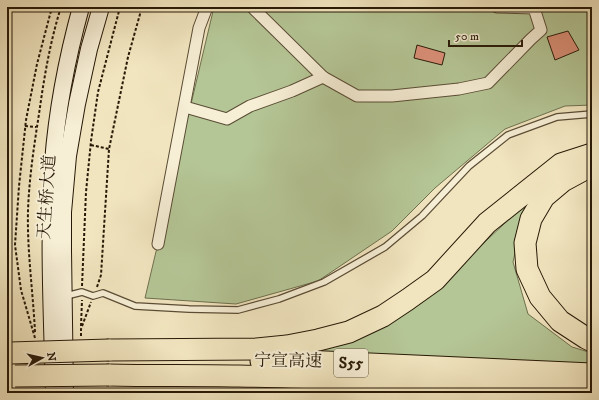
<svg xmlns="http://www.w3.org/2000/svg" width="599" height="400" font-family="'IM FELL DW Pica','Noto Serif SC',serif">
<style>
.green{fill:#b5c696;stroke:#6e704e}
.building{fill:#dc9078;stroke:#271907}
.lines{fill:none;stroke-linecap:round;stroke-linejoin:round}
.lane-casing{stroke:#5a4c35;stroke-width:8}
.street-casing{stroke:#5a4c35;stroke-width:13}
.secondary-casing{stroke:#271907;stroke-width:18}
.highway-casing{stroke:#271907;stroke-width:23}
.path{stroke:#271907;stroke-width:2;stroke-dasharray:3 2;stroke-linecap:butt}
.lane{stroke:#f6eed5;stroke-width:5.5}
.street{stroke:#f6eed5;stroke-width:11}
.secondary{stroke:#f6eed5;stroke-width:16}
.highway{stroke:#f1e5bf;stroke-width:21}
.highway-bridge-casing{stroke:#271907;stroke-width:23;stroke-linecap:butt}
.highway-bridge{stroke:#f1e5bf;stroke-width:21}
.labels{text-anchor:middle;dominant-baseline:central;stroke-width:4;stroke-linejoin:round;paint-order:stroke}
.shield{fill:#f6eed5;stroke:#655945;stroke-width:1}
.shield-label{font-size:16px;font-weight:bold;fill:#271907}
.street-label{font-size:17px;fill:#271907;stroke:#f6eed5}
</style>
<rect width="100%" height="100%" fill="#f1e5bf"/>
<filter id="stains"><feTurbulence type="fractalNoise" baseFrequency=".005" numOctaves="4"/><feColorMatrix values="0 0 0 0 .2 0 0 0 0 .09 0 0 0 0 .02 0 0 0 .5 -.17"/></filter>
<radialGradient id="worn" r=".72"><stop offset=".6" stop-color="#630" stop-opacity="0"/><stop offset="1" stop-color="#630" stop-opacity=".3"/></radialGradient>
<g class="green">
<polygon points="214,7 592,7 592,105 565,106 505,129 435,188 392,231 318,281 236,304 145,298"/>
<polygon points="548,183 525,209 513,262 528,314 572,347 592,353 592,365 298,354 359,335 414,308"/>
<polygon points="101,390 173,393 101,393"/>
</g>
<g class="building">
<polygon points="568,31 579,50 555,60 547,37"/>
<polygon points="417,45 445,53 442,65 414,58"/>
</g>
<g class="lines">
<g class="lane-casing">
<polyline id="lane" points="66,296 82,292 93,296 103,293 135,306 189,309 238,310 279,299 324,282 385,247 422,216 469,166 508,135 557,117 592,114"/>
</g>
<g class="street-casing">
<g id="street">
<polyline points="254,7 254,9 323,77 357,96 392,96 459,89 488,83 531,39 541,30 534,8 497,7"/>
<polyline points="185,107 227,119 250,106 292,91 323,77"/>
<polyline points="158,244 199,28 207,7"/>
</g>
</g>
<g class="secondary-casing">
<g id="secondary">
<path d="M 54,393 C 52,316 48,239 53,162 C 57,110 67,58 81,7"/>
<polyline points="65,393 63,251 63,212 68,156 77,104 89,49 101,7"/>
</g>
</g>
<g class="highway-casing">
<g id="highway">
<polyline points="592,166 587,168 563,181 544,197 531,219 525,243 527,269 540,297 560,321 586,338 592,341"/>
<polyline points="109,350 257,349 287,346 318,340 349,332 383,316 407,300 435,280 487,223 561,164 592,154"/>
<polyline points="261,361 303,361 592,374"/>
<path d="M 109,375 C 152,376 196,375 239,376 C 357,378 474,384 592,390"/>
</g>
</g>
<g class="path">
<polyline points="25,126 36,127"/>
<polyline points="91,145 109,149"/>
<polyline points="82,286 86,192 91,141 98,92 120,7"/>
<polyline points="97,287 101,275 109,149 128,57 142,7"/>
<polyline points="81,326 82,300"/>
<path d="M 35,332 C 33,292 27,251 28,211 C 29,179 34,146 39,114 C 44,78 50,42 61,7"/>
<polyline points="81,336 81,329 91,302"/>
<polyline points="35,338 21,290 15,245 19,186 26,120 37,64 52,7"/>
</g>
<use href="#lane" class="lane"/>
<use href="#street" class="street"/>
<use href="#secondary" class="secondary"/>
<use href="#highway" class="highway"/>
<g class="highway-bridge-casing">
<g id="highway-bridge">
<polyline points="10,353 109,350"/>
<polyline points="15,376 109,375"/>
</g>
</g>
<use href="#highway-bridge" class="highway-bridge"/>
</g>
<g class="labels">
<rect class="shield" x="334" y="349" width="34" height="28" rx="3"/>
<g class="shield-label">
<text x="351" y="363">S55</text>
</g>
<g class="street-label">
<text transform="translate(47 197) rotate(-86)">天生桥大道</text>
<text transform="translate(288 361) rotate(1)">宁宣高速</text>
</g>
</g>
<rect width="599" height="400" fill="none" stroke="#f1e5bf" stroke-width="24"/>
<rect x="8" y="8" width="583" height="384" fill="none" stroke="#271907" stroke-width="2"/>
<rect x="12" y="12" width="575" height="376" fill="none" stroke="#271907"/>
<g transform="translate(42 358) rotate(82)" stroke="#f6eed5" stroke-width="3" paint-order="stroke">
<path d="M0-3L7 15L0 10L-7 15Z" fill="#271907"/>
<text y="-6" font-size="11" font-weight="bold" text-anchor="middle" fill="#271907">N</text>
</g>
<path d="M449 40v6h73v-6" fill="none" stroke="#271907" stroke-width="2"/>
<text x="455" y="40" font-size="12" fill="#271907" stroke="#f6eed5" stroke-width="3" paint-order="stroke">50 m</text>
<rect width="100%" height="100%" filter="url(#stains)"/>
<rect width="100%" height="100%" fill="url(#worn)"/>
</svg>
